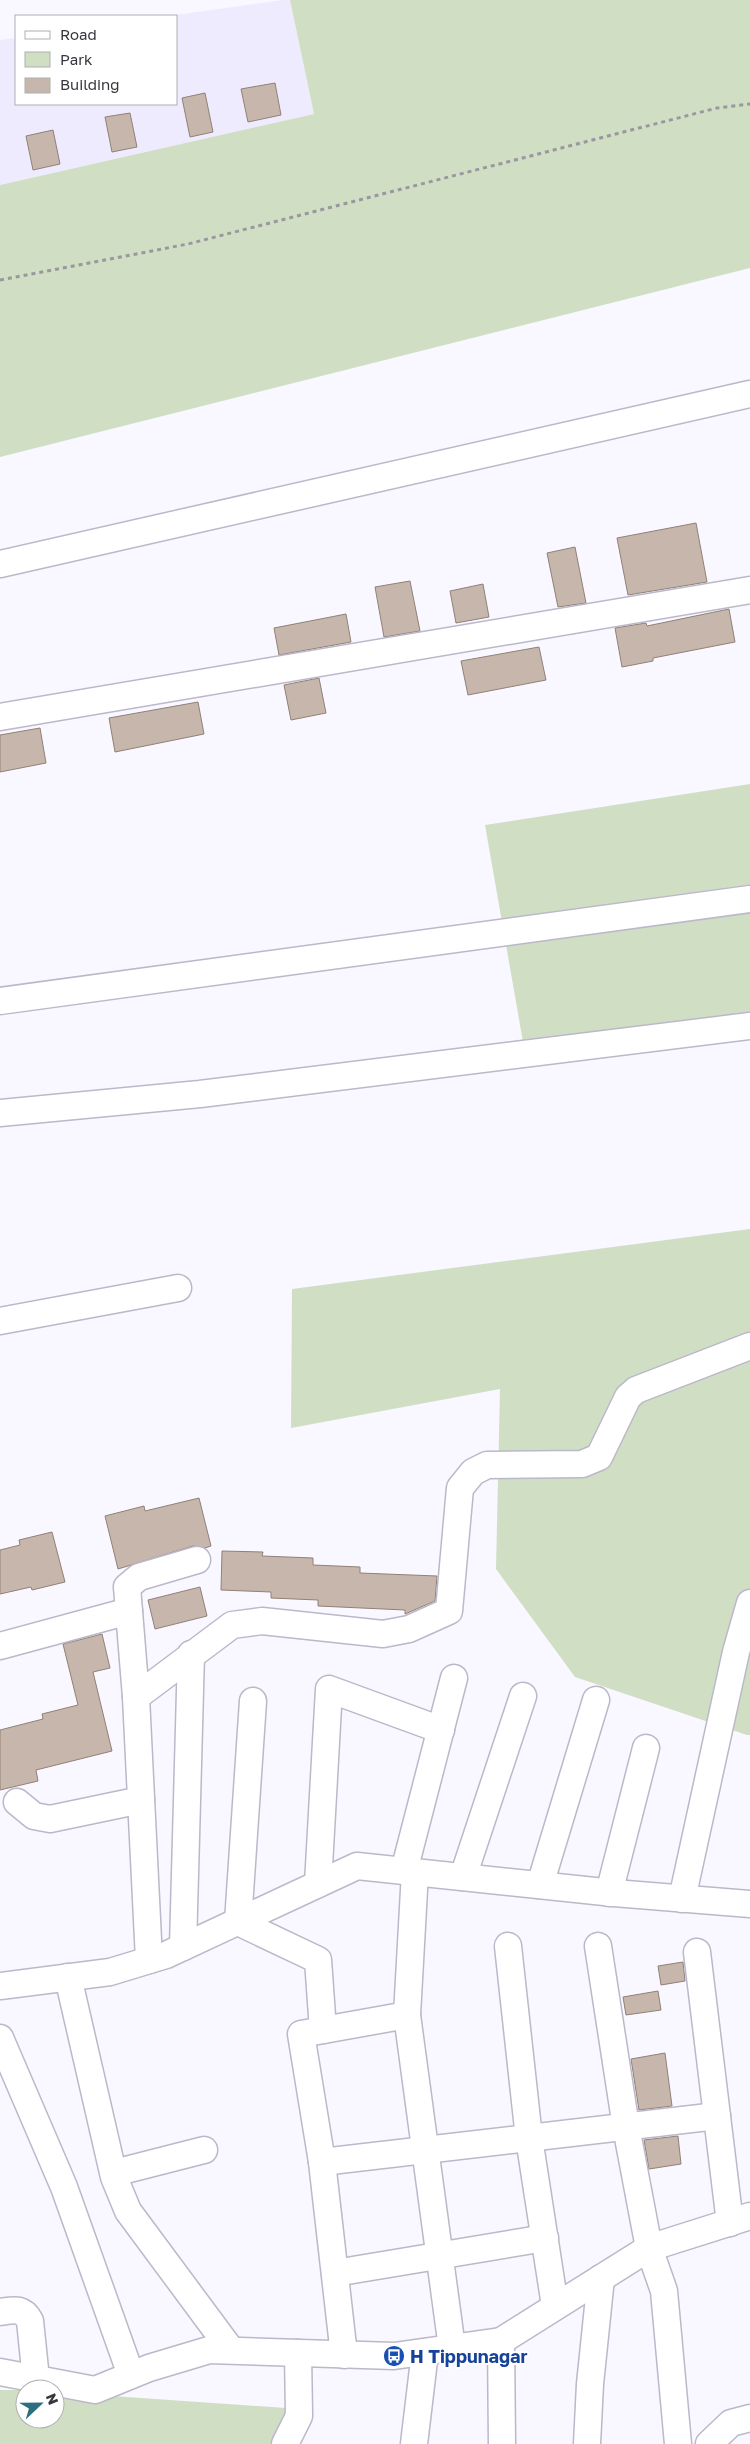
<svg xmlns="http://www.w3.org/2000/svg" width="750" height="2444" font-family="'Golos Text',sans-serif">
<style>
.built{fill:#eeebff}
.green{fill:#d0dfc4}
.building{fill:#c6b6ab;stroke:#918177}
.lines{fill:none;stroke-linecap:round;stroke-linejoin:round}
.minor-casing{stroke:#bbb8c9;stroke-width:29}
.path{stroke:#99979f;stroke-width:3;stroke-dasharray:4 4;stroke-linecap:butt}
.minor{stroke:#fff;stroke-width:26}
.labels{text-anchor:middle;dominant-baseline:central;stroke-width:4;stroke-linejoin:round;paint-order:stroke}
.transit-label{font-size:18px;font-weight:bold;fill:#164399;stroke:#fff;text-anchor:start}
</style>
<rect width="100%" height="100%" fill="#f9f7ff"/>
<polygon class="built" points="283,0 290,0 314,114 0,185 0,40 16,38 16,104 176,104 176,16 169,16"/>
<g class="green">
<polygon points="290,0 750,0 750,268 0,457 0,185 314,114"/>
<polygon points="750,784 750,1017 523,1042 485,825"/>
<polygon points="750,1229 750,1735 747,1735 575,1677 496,1569 500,1389 291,1428 292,1289"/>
<polygon points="0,2390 25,2390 25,2419 55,2419 55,2392 286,2408 287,2444 0,2444"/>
</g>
<g class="building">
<polygon points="275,83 281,115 248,122 241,89"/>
<polygon points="205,93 213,132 190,137 182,98"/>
<polygon points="130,113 137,147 112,152 105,117"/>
<polygon points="53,130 60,164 33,170 26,136"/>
<polygon points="696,523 707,582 628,595 617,538"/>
<polygon points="575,547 586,603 558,607 547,553"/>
<polygon points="410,581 420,631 384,637 375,587"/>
<polygon points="483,584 489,617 456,623 450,591"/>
<polygon points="729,609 735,642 653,658 653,661 622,667 615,628 646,623 647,626"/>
<polygon points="346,614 351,642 279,655 274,628"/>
<polygon points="539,647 546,680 468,695 461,661"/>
<polygon points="319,678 326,713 291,720 284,685"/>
<polygon points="198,702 204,734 115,752 109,718"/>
<polygon points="40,728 46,763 0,772 0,735"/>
<polygon points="199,1498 211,1546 205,1548 193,1546 118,1569 105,1516 144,1506 145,1511"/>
<polygon points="52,1532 65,1582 32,1590 31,1587 0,1594 0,1550 20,1545 19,1540"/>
<polygon points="222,1551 263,1552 262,1556 313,1558 313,1565 360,1567 360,1573 437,1576 435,1601 405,1614 405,1610 318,1606 318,1600 271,1598 271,1592 221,1590"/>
<polygon points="200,1587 207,1616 155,1629 148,1600"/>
<polygon points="102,1634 110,1668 93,1672 112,1751 36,1770 38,1781 0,1790 0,1730 43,1719 42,1714 78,1705 63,1644"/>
<polygon points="683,1962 685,1981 661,1985 658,1966"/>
<polygon points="658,1991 661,2010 626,2015 623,1997"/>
<polygon points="665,2053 672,2106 639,2110 631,2059"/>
<polygon points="678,2136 681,2164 649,2169 644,2140"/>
</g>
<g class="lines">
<g class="minor-casing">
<g id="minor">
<polyline points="0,564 750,394"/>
<polyline points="0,717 750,590"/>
<polyline points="0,1001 750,899"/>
<polyline points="0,1113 200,1094 750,1026"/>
<polyline points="0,1321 178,1288"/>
<polyline points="0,1646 129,1611"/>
<polyline points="136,1697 232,1625 262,1621 383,1634 409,1629 449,1611 460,1488 473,1472 487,1465 582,1464 599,1457 628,1397 636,1390 750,1346"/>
<polyline points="253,1701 238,1922 318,1960 323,2030"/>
<polyline points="17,1802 34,1816 50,1819 141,1800"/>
<polyline points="404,1871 454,1678"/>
<polyline points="415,1872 407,2015 301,2034 322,2162 717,2116"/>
<polyline points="463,1877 523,1696"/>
<polyline points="318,1884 329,1689 441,1730"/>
<polyline points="540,1885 596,1700"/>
<polyline points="609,1893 646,1748"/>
<polyline points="682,1899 736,1652 750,1603"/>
<polyline points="508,1946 529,2138 555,2306"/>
<polyline points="598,1946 626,2127 649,2248 664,2291 678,2444"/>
<polyline points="183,1947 191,1654"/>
<polyline points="697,1952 730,2223"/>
<polyline points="149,1960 136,1697 127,1587 139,1577 197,1560"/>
<polyline points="68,1977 114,2177 128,2211 231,2350"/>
<polyline points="0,1986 110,1972 166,1955 357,1866 614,1893 750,1904"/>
<polyline points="407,2015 452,2348"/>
<polyline points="0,2038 64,2187 131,2375"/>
<polyline points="322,2162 344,2355"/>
<polyline points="114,2173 204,2150"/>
<polyline points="335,2273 545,2238"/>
<path d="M 0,2312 C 14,2310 23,2307 30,2321 L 36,2379"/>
<polyline points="501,2341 502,2444"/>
<polyline points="0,2372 95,2390 149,2368 209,2350 394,2356 501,2341 649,2248 750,2216"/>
<polyline points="285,2444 299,2416 298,2353"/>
<polyline points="414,2444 425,2352"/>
<polyline points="587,2444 590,2384 601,2278"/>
<polyline points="709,2444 731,2423 750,2418"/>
</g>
</g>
<polyline class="path" points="0,280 188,244 717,108 750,104"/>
<use href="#minor" class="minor"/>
</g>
<defs>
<g id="bus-disc" transform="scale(1.125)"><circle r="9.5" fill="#1a4fb4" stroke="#fff"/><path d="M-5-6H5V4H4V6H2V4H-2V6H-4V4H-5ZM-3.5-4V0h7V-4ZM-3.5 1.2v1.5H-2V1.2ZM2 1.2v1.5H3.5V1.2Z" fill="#fff"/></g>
</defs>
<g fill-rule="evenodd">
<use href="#bus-disc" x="394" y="2356"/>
</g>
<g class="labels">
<g class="transit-label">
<text x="410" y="2356">H Tippunagar</text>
</g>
</g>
<rect x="15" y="15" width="162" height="90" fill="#ffffff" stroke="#afafb1"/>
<rect x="25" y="31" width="25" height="8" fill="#ffffff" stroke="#afafb1"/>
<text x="60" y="40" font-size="15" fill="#37363d">Road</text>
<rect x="25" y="52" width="25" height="15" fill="#d0dfc4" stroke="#afafb1"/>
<text x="60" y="65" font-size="15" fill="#37363d">Park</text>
<rect x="25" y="78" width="25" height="15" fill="#c6b6ab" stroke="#afafb1"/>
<text x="60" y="90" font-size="15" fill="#37363d">Building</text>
<g transform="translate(40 2404) rotate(68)"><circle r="24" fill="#ffffff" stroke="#afafb1"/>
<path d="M0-4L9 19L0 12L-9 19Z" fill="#2c7080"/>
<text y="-8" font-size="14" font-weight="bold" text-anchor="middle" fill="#37363d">N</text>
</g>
</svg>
